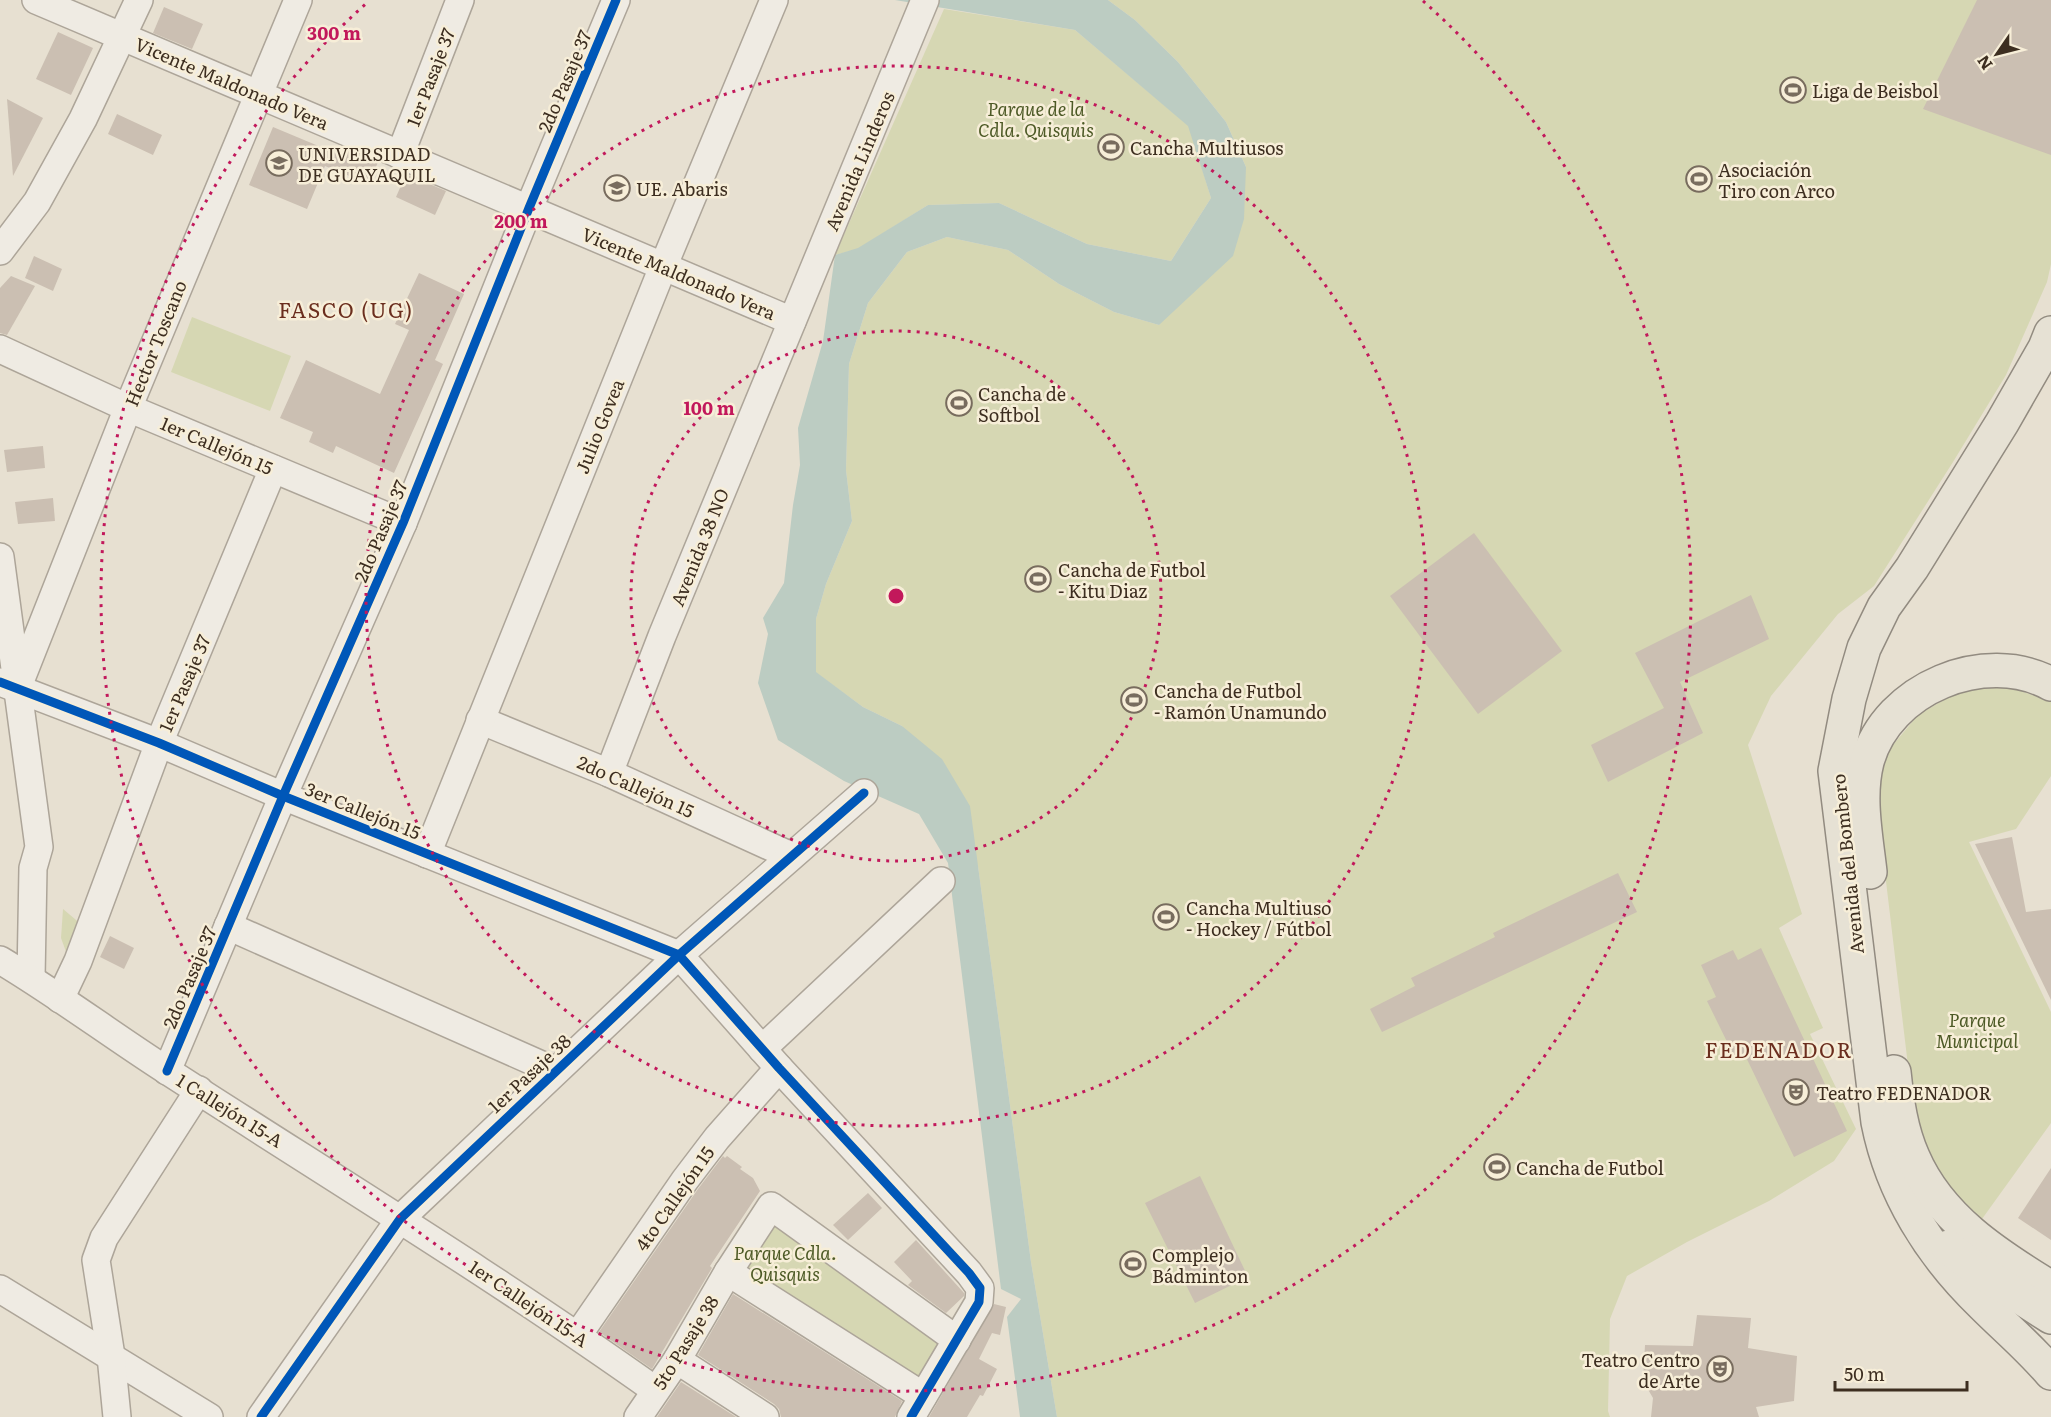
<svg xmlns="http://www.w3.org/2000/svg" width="2051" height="1417" font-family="Literata,serif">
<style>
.green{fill:#d6d7b3}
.water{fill:#bcccc2}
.building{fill:#cbbfb2}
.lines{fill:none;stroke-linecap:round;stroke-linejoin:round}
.minor-casing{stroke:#ada599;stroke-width:30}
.major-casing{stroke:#928b80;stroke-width:36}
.minor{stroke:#efebe3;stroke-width:27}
.major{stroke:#e6e1d4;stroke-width:33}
.cycleway-casing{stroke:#f7eed8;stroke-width:13}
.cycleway{stroke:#0057b8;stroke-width:9}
.ring{fill:none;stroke:#c2185b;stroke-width:3;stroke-dasharray:3 6}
.labels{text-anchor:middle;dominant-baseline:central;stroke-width:5;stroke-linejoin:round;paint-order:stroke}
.street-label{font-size:18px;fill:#3d2e20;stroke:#f7eed8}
.poi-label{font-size:18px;fill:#3d2e20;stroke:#f7eed8;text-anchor:start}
.park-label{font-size:18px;font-style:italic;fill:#4d5a26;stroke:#f7eed8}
.quarter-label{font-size:21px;letter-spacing:1.5px;fill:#6b2e1e;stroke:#f7eed8}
.centre{fill:#c2185b;stroke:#f7eed8;stroke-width:3}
.ring-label{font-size:18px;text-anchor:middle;font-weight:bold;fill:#c2185b;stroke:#f7eed8;stroke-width:5;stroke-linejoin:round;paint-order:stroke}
</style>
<rect width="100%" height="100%" fill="#e7e0d1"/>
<g class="green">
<polygon points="1108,0 2051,0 2051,264 2047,282 2006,375 1953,462 1874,586 1838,614 1771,696 1748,745 1802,914 1779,928 1823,1028 1810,1034 1856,1129 1834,1161 1769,1201 1687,1242 1627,1276 1610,1319 1608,1411 1610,1417 1057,1417 1031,1262 978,866 902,726 863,707 815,672 816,619 826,584 852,521 846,470 849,364 868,303 907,252 947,237 1008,250 1059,284 1114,312 1159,325 1246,167 1226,122 1178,62 1135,20"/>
<polygon points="944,9 1075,30 1189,126 1211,198 1171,261 1087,244 999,203 928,205 858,249 835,255"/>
<polygon points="192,317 291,356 270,411 171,372"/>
<polygon points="2008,686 2051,702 2051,776 2016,829 1969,842 2051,1012 2051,1123 1982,1219 1934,1174 1914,1116 1875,789 1887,752 1918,715 1961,690"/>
<polygon points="63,909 82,925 69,960 61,938"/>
<polygon points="771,1206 957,1340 923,1396 728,1272"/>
</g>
<polygon class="water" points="895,0 1108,0 1135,20 1178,62 1226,122 1246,167 1244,219 1233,256 1159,325 1114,312 1059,284 1008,250 947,237 907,252 868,303 849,364 846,470 852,521 826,584 816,619 816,672 863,707 902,726 942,759 970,806 1031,1262 1057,1417 1020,1417 1007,1317 1021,1299 1001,1289 948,863 919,814 844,781 778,740 758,683 768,634 763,618 784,583 793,505 800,465 798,428 823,341 835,255 858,248 928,205 999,203 1087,244 1171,261 1211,198 1188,126 1075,30"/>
<g class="building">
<polygon points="1977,0 2051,0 2051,155 1923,109"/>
<polygon points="164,7 203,24 192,49 153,33"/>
<polygon points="58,32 93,48 71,95 36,79"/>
<polygon points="7,99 43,118 13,176"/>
<polygon points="117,114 162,135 153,155 108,134"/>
<polygon points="273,127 340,155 343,148 378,162 369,184 325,166 307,209 249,185"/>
<polygon points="406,174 446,191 435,215 396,197"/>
<polygon points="34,256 62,269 53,291 25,278"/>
<polygon points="419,273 464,294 435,360 443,364 394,473 336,446 333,453 309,442 313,432 280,418 306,360 380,394 409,330 395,324"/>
<polygon points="11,276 35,286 7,335 0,333 0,288"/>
<polygon points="43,446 45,468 7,472 4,450"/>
<polygon points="53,498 55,521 18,524 15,502"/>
<polygon points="1474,533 1562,651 1478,714 1390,596"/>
<polygon points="1751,595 1769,639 1680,682 1703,733 1608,782 1591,745 1664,708 1635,653"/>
<polygon points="2012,837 2026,912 2051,909 2051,1000 1975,844"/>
<polygon points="1618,873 1637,912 1382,1032 1370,1009 1415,986 1411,978 1495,937 1493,933"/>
<polygon points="110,936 134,948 124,969 100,957"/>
<polygon points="1761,948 1847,1131 1794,1157 1744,1053 1735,1058 1707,1001 1716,997 1701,965 1733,950 1738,960"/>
<polygon points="723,1156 725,1158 727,1156 742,1167 740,1169 753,1178 760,1191 710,1266 712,1268 652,1369 599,1332 698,1189"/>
<polygon points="2051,1168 2051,1240 2018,1218"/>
<polygon points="1200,1176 1248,1277 1195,1303 1145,1203"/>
<polygon points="868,1193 882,1208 848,1240 833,1225"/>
<polygon points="916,1240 964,1293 964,1296 946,1313 908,1285 912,1281 894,1262"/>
<polygon points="733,1294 902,1401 895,1417 781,1417 779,1409 774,1404 698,1355"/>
<polygon points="994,1304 1006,1307 1000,1335 992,1333 979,1359 997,1369 983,1396 980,1395 967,1417 929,1417"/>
<polygon points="1697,1315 1751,1318 1748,1348 1797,1356 1794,1401 1756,1407 1759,1417 1651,1417 1653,1398 1643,1381 1645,1345 1693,1346"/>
<polygon points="681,1382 736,1417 657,1417"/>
</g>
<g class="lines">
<g class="minor-casing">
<g id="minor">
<polyline points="36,0 792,321"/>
<polyline points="400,155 460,0"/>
<polyline points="0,251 37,202 83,119 139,0"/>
<polyline points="0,349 128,408 403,523"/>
<polyline points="0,557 39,847 33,868 31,978"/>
<polyline points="0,682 159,743 283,796 679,955 779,1068 969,1273 980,1288 979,1302 911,1417"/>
<polyline points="17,689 128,408 298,0"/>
<polyline points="480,720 609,773 791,856"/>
<polyline points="609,773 662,636 925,0"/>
<polyline points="427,854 663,267 774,0"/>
<polyline points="228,926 555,1071"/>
<path d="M 0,960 C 57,994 110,1034 166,1070 C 330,1176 496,1277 655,1390"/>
<polyline points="60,999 78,961 159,743 273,469"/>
<polyline points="762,1049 941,881"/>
<polyline points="167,1071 283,796 403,523 529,208 616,0"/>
<polyline points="728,1272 923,1396"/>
<polyline points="0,1289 209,1417"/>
<polyline points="578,1335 685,1180 717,1138 779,1068"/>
<polyline points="677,1360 765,1417"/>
<polyline points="117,1417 111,1356 96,1260 104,1238 199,1090"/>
<polyline points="261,1417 400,1219 679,955 864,793"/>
<polyline points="638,1417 677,1360 728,1272 771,1206 957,1340"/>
</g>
</g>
<g class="major-casing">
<g id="major">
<path d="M 2051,333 L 2045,348 L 2002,423 L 1912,568 L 1884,607 L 1864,648 L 1849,699 L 1835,771 L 1878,1122 C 1892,1193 1931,1255 1983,1305 C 2006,1328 2030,1348 2051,1373"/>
<path d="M 1870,872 C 1866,836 1858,797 1867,762 C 1887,688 1985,648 2051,684"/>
<path d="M 1894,1072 C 1897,1101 1901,1130 1913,1157 C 1939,1218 1997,1255 2051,1288"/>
<polyline points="1948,1247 1975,1268 2051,1317"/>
</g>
</g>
<use href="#minor" class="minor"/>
<use href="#major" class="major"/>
<g class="cycleway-casing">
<g id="cycleway">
<polyline points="0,682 159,743 283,796 679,955 779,1068 969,1273 980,1288 979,1302 911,1417"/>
<polyline points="167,1071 283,796 403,523 529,208 616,0"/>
<polyline points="261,1417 400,1219 679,955 864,793"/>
</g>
</g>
<use href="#cycleway" class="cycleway"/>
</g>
<g class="ring">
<circle cx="896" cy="596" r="265"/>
<circle cx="896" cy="596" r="530"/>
<path d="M1423 1A795 795 0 1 1 369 1"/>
</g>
<defs>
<g id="stadium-ring" transform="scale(1.35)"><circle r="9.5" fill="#f7eed8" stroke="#786c5e" stroke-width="1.5"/><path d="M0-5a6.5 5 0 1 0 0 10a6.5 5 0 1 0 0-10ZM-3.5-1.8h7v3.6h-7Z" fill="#786c5e"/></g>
<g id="university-ring" transform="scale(1.35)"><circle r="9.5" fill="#f7eed8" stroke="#786c5e" stroke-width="1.5"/><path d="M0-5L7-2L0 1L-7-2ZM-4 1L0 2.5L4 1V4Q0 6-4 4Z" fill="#786c5e"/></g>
<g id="school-ring" transform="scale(1.35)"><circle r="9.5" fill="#f7eed8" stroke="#786c5e" stroke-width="1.5"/><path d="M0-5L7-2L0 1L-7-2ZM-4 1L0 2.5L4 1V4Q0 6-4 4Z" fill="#786c5e"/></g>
<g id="theatre-ring" transform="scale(1.35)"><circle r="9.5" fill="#f7eed8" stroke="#786c5e" stroke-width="1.5"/><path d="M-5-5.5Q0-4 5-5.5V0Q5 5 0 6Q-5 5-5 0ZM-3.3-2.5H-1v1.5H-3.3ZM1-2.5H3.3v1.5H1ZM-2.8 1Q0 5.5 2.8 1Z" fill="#786c5e"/></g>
</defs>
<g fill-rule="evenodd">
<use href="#stadium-ring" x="1793" y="90"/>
<use href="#stadium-ring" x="1111" y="147"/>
<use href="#university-ring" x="279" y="163"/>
<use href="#stadium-ring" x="1699" y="179"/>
<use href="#school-ring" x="617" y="188"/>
<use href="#stadium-ring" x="959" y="403"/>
<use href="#stadium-ring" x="1038" y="579"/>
<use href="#stadium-ring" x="1134" y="700"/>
<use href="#stadium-ring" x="1166" y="917"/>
<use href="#theatre-ring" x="1796" y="1092"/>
<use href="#stadium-ring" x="1497" y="1167"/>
<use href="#stadium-ring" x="1133" y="1264"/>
<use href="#theatre-ring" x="1720" y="1369"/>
</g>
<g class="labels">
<g class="street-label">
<text transform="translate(430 77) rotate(-69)">1er Pasaje 37</text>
<text transform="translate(564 81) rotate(-67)">2do Pasaje 37</text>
<text transform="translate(232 83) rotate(23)">Vicente Maldonado Vera</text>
<text transform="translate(859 161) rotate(-67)">Avenida Linderos</text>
<text transform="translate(679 273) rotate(23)">Vicente Maldonado Vera</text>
<text transform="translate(155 343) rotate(-68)">Hector Toscano</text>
<text transform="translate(599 426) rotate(-68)">Julio Govea</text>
<text transform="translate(217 445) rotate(23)">1er Callejón 15</text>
<text transform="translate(380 531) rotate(-67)">2do Pasaje 37</text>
<text transform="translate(699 547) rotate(-68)">Avenida 38 NO</text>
<text transform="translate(184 683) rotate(-67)">1er Pasaje 37</text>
<text transform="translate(636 786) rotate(24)">2do Callejón 15</text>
<text transform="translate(363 810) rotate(22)">3er Callejón 15</text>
<text transform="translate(1847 864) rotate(-96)">Avenida del Bombero</text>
<text transform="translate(189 977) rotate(-67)">2do Pasaje 37</text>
<text transform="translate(529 1073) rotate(-43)">1er Pasaje 38</text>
<text transform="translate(230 1110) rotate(32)">1 Callejón 15-A</text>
<text transform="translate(674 1198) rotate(-55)">4to Callejón 15</text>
<text transform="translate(529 1303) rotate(34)">1er Callejón 15-A</text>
<text transform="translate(685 1342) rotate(-58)">5to Pasaje 38</text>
</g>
<g class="poi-label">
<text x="1812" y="90">Liga de Beisbol</text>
<text x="1130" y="147">Cancha Multiusos</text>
<text x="298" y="153">UNIVERSIDAD<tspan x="298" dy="21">DE GUAYAQUIL</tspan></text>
<text x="1718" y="169">Asociación<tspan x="1718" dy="21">Tiro con Arco</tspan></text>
<text x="636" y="188">UE. Abaris</text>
<text x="978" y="393">Cancha de<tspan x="978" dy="21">Softbol</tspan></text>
<text x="1058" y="569">Cancha de Futbol<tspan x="1058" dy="21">- Kitu Diaz</tspan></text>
<text x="1154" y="690">Cancha de Futbol<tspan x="1154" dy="21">- Ramón Unamundo</tspan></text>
<text x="1186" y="907">Cancha Multiuso<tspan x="1186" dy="21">- Hockey / Fútbol</tspan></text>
<text x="1816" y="1092">Teatro FEDENADOR</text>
<text x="1516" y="1167">Cancha de Futbol</text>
<text x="1152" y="1254">Complejo<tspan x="1152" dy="21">Bádminton</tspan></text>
<text x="1700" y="1359" text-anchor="end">Teatro Centro<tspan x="1700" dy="21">de Arte</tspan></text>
</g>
<g class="park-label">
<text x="1036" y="108">Parque de la<tspan x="1036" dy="21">Cdla. Quisquis</tspan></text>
<text x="1977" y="1019">Parque<tspan x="1977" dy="21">Municipal</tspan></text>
<text x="785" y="1252">Parque Cdla.<tspan x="785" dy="21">Quisquis</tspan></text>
</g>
<g class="quarter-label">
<text x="346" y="308">FASCO (UG)</text>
<text x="1779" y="1048">FEDENADOR</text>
</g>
</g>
<circle cx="896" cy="596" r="9" class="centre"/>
<g class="ring-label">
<text x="334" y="40">300 m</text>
<text x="521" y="228">200 m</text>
<text x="709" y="415">100 m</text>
</g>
<g transform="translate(1997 54) rotate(235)" stroke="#f7eed8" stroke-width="4.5" paint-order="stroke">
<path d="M0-4.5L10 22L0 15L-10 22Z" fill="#3d2e20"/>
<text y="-9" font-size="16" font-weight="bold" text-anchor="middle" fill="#3d2e20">N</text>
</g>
<path d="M1835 1381v9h132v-9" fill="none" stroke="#3d2e20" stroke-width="3"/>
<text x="1844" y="1381" font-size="18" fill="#3d2e20" stroke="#f7eed8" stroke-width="4.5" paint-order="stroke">50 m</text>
</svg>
